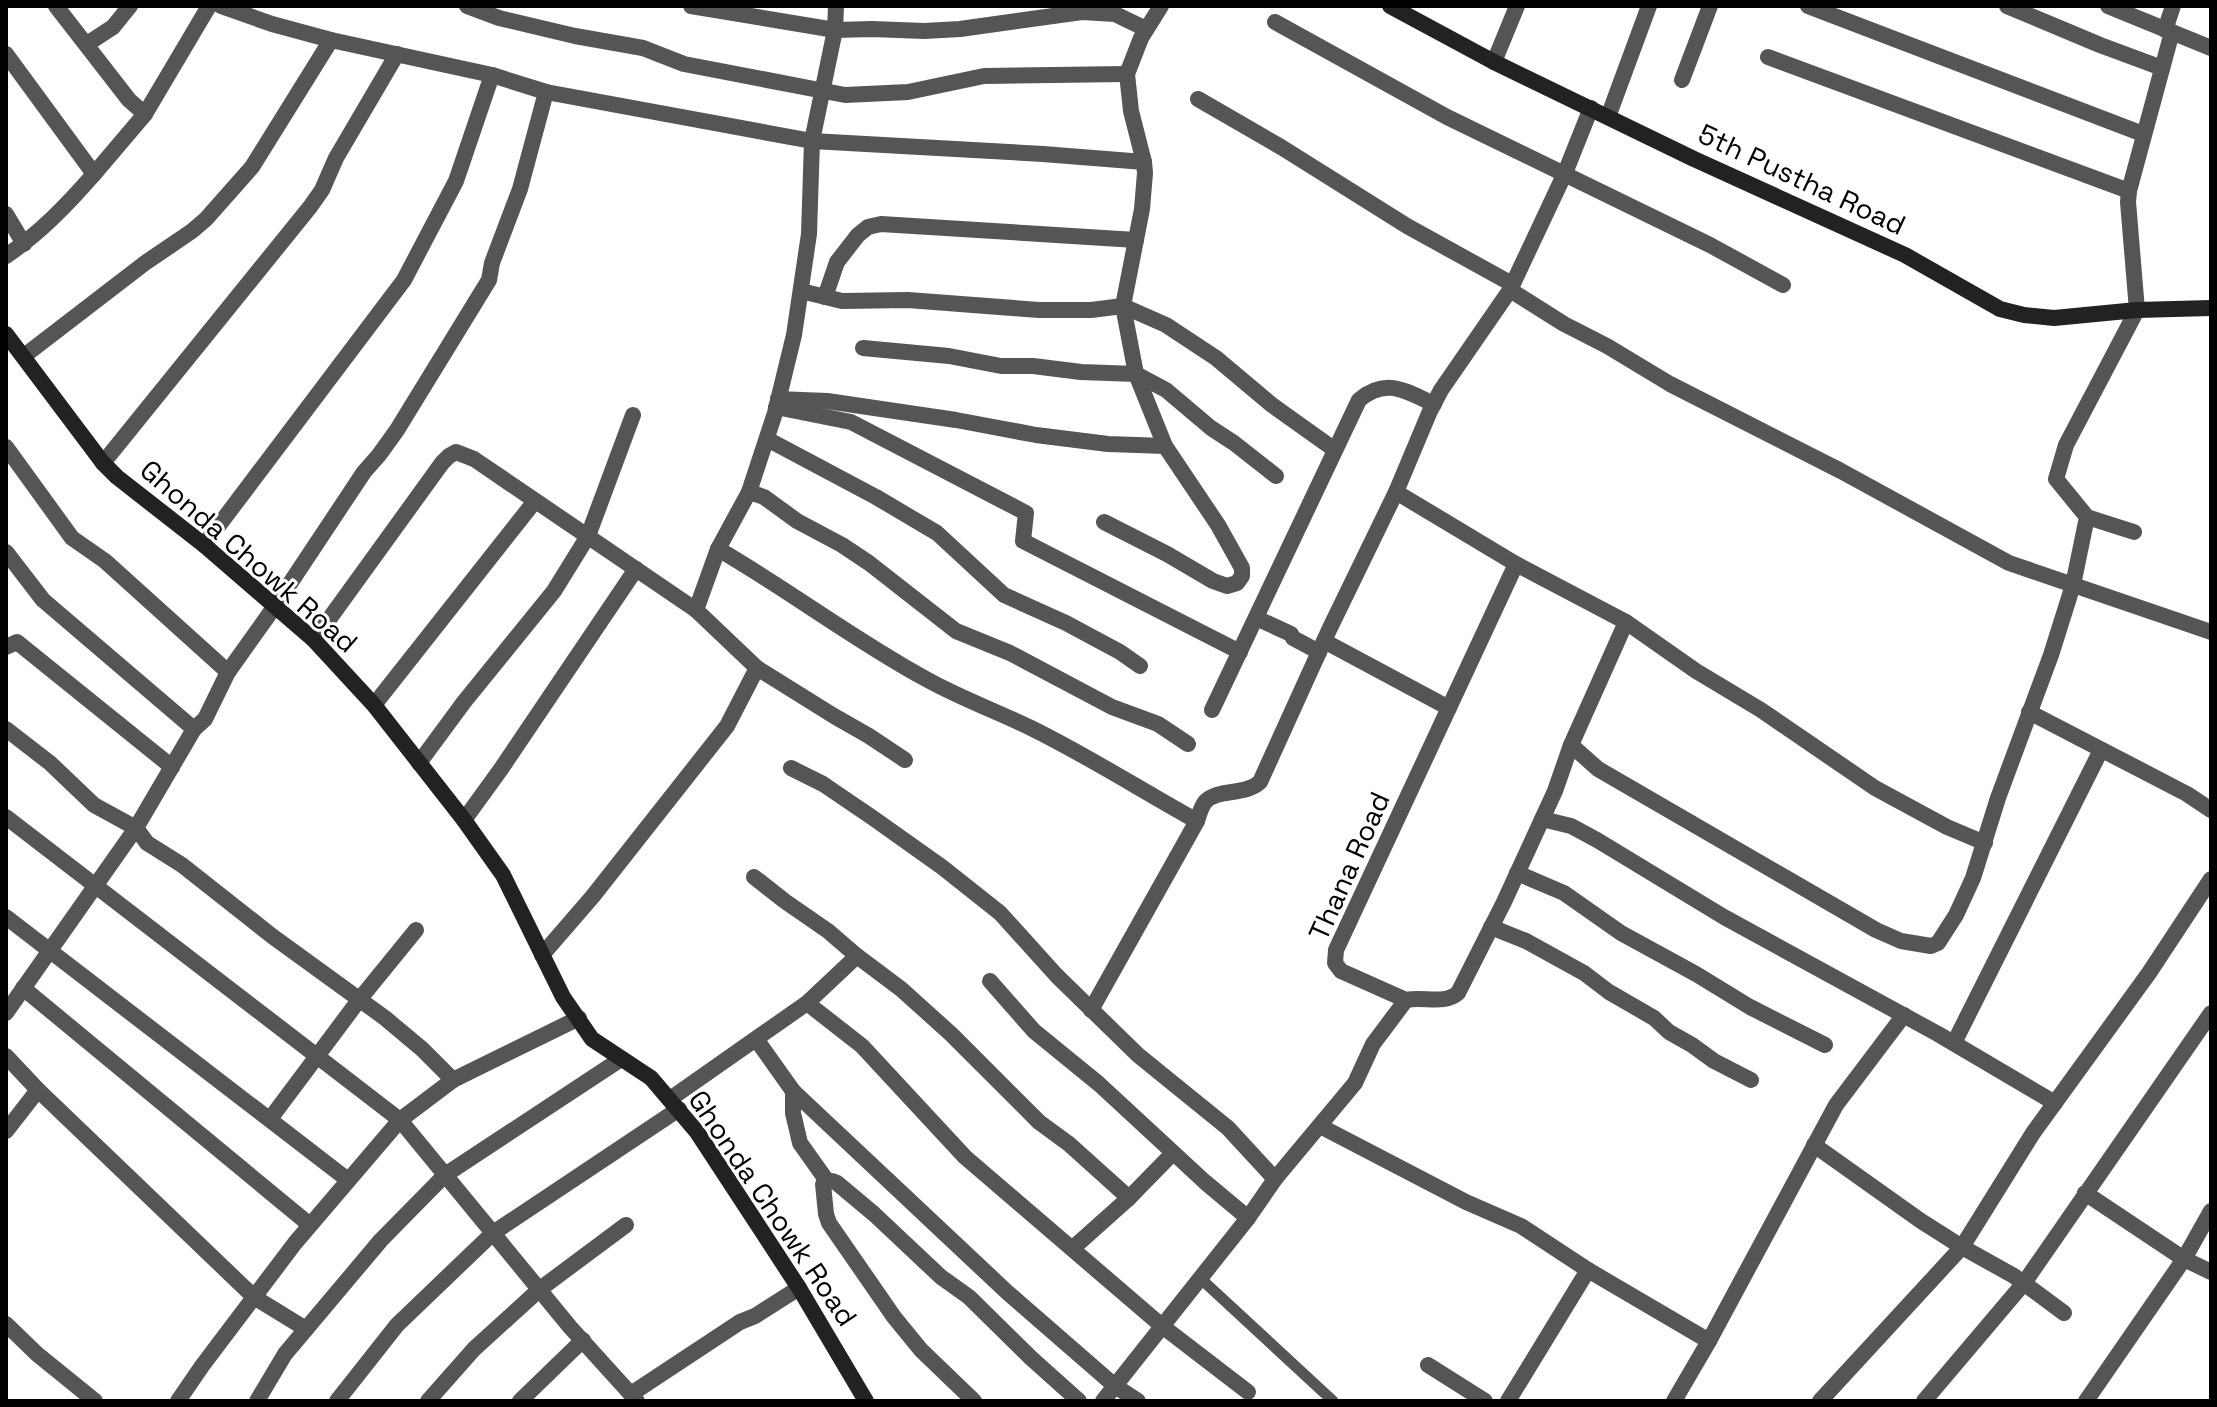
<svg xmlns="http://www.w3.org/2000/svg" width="2217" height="1407" font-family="'Space Grotesk',sans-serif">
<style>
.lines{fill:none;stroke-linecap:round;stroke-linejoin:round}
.lane{stroke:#555;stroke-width:11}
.street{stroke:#555;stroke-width:16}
.secondary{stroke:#222;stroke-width:16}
.labels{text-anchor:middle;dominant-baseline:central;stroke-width:6;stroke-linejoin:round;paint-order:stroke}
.street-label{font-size:28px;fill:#000;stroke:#fff}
</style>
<rect width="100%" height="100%" fill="#fff"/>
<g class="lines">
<polyline class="lane" points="1200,1278 1333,1401"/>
<g class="street">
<polyline points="56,6 129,100 145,114"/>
<polyline points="221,6 272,24 331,40 492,75 546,92 812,141 1043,154 1144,162"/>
<polyline points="467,6 499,18 575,36 643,48 684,64 845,95 908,92 984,76 1127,74"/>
<polyline points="691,6 835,30 872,29 924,31 960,29 1082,12 1115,14 1146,29"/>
<polyline points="1161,6 1141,38 1127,74 1131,111 1144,162 1145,173 1142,209 1123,306 1166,325 1216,358 1272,405 1335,450"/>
<polyline points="1808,6 2143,134"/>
<polyline points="2007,6 2100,45 2162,68"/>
<polyline points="2108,6 2211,48"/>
<polyline points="1275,22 1447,117 1710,245 1783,285"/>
<polyline points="2165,30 2173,6"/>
<polyline points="87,44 113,27 130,6"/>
<polyline points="6,54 94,174 145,114 209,6"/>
<polyline points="1768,57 2129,191"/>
<polyline points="1494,62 1517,6"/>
<polyline points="1682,80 1710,6"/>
<polyline points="1198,99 1281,147 1407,226 1512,284"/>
<polyline points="1608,117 1649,6"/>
<polyline points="6,214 24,244"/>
<path d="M 6,256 C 40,233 67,205 94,174"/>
<polyline points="1510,290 1564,324 1607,346 1670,384 1841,471 2009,563 2211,632"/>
<polyline points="801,291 842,301 908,300 1039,310 1091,310 1123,306 1136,374 1165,446 1218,525 1242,568 1242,576 1237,583 1227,586 1213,581 1167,554 1104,522"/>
<polyline points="825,297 837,262 858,235 868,227 881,224 1136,240"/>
<polyline points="863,348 949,356 1001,366 1033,366 1081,372 1136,374 1166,390 1211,428 1234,443 1276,476"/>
<polyline points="24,356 145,263 192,231 206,219 252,167 331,40"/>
<polyline points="778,399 827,401 956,420 1036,435 1108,444 1165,446"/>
<polyline points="776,407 851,422 1026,513 1023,541 1240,652"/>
<polyline points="767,439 876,497 937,533 1004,595 1066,623 1120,652 1140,666"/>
<polyline points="6,447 72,538 105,561 228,672"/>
<polyline points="103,463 310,207 322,190 336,158 397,54"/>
<polyline points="749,492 764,497 797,521 842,545 869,563 956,631 1010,653 1112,707 1158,724 1188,744"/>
<polyline points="1396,492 1516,564 1626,622 1696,671 1761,710 1875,788 1947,827 1985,843"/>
<polyline points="2087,517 2134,532"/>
<polyline points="204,545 404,280 456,181 492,75"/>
<path d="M 718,549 C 789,590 854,640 926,679 C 960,698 996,711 1031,728 C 1088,756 1141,790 1197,821"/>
<polyline points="6,552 43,600 194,729"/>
<polyline points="696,610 718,549 749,492 775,413 794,335 809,234 812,141 835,30 836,6"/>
<polyline points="1256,618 1291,634 1293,638 1319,652"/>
<polyline points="314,640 442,463 449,456 456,452 474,459 696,610 757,668 834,716 869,736 905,760"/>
<polyline points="1324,641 1449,708"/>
<polyline points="6,647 17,642 172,767"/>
<polyline points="374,705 535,501"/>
<path d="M 1212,710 L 1359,400 C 1386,377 1405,391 1434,404"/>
<polyline points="2029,712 2187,794 2211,810"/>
<polyline points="6,729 50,763 94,805 136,828 147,843 182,865 272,936 385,1018 422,1049 453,1080"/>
<polyline points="1571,745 1598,769 1876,930 1901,941 1931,946 1938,943 1956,915 1973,878 1998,798 2051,655 2073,585 2087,517 2056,479 2066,445 2137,310 2128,202 2129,191 2172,32"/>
<polyline points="419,763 464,702 554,591 588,536 633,415"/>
<polyline points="791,768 823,784 873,818 942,867 1000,913 1057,976 1138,1055 1228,1128 1275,1179"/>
<polyline points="6,817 400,1120 570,1327 637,1401"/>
<polyline points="1542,819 1571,826 1597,840 1724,917 1938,1034 2055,1103"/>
<polyline points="464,820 501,769 636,569"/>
<polyline points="1517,873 1564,893 1621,933 1696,974 1750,1007 1825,1045"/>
<polyline points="754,877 786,902 828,931 857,956 901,989 951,1034 1039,1122 1069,1144 1129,1198"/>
<polyline points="6,917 348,1180"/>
<polyline points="1491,927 1526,941 1584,973 1609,992 1654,1018 1669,1032 1692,1045 1714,1061 1751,1080"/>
<polyline points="542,955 593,896 727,726 757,668"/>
<polyline points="990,981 1034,1031 1099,1084 1205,1182 1248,1218"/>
<polyline points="23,988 310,1225"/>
<polyline points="1406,1000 1341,971 1335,963 1336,950 1516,564"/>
<path d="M 1406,1000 C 1423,996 1444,1005 1458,993 L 1504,902 L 1555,791 L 1571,745 L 1626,622"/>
<polyline points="807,1003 862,1046 965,1157 1162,1326 1248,1392"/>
<path d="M 1091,1010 L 1197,821 C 1199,815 1201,807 1205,802 C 1218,788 1245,796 1260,782 L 1329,630 L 1396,492 L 1430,411 L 1441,390 L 1510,290 L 1565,173 L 1591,108"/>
<polyline points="6,1013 136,828 194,729 205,719 228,672 275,606 364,472 379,455 397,430 489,280 492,263 520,189 546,92"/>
<polyline points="756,1039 793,1091 793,1113 800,1143 827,1181"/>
<polyline points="1954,1043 2101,750"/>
<polyline points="6,1056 38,1090 254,1297 306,1329"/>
<polyline points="793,1091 1008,1293 1115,1386 1138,1401"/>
<polyline points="670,1099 807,1003 857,956"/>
<polyline points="270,1119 359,1000 416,930"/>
<polyline points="1320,1126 1466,1202 1521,1226 1588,1270 1709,1341"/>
<polyline points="6,1131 38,1090"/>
<polyline points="1814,1145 1921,1221 1962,1247 2014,1276 2064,1313"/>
<polyline points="2085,1193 2184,1259 2211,1272"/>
<polyline points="1073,1248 1129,1198 1173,1153"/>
<polyline points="6,1324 37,1354 95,1401"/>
<polyline points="1428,1365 1485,1401"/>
<polyline points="631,1394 740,1322 755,1316 799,1288"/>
<polyline points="178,1401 202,1366 295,1243 400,1120 453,1080 579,1018"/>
<polyline points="257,1401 285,1354 381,1240 445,1175 621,1059"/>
<polyline points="337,1401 397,1325 493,1233 679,1109"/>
<polyline points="428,1401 474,1349 540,1289 626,1225"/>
<polyline points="520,1401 583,1340"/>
<path d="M 974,1401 L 921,1350 L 894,1317 L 829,1223 L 826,1214 L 823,1184 C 828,1180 831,1180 837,1183 L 874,1214 L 941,1277 L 969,1297 L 1031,1358 L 1079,1401"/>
<polyline points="1103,1401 1248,1218 1275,1179 1355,1083 1373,1044 1406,1000"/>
<polyline points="1508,1401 1588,1270"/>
<polyline points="1674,1401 1709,1341 1836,1105 1904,1015"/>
<polyline points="1820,1401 1962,1247 2033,1133 2149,973 2211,879"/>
<polyline points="1924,1401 2024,1283 2211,1013"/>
<polyline points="2086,1401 2184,1259 2211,1211"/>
</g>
<g class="secondary">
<polyline points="1390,6 1494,62 1694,159 1905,255 2000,309 2024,315 2054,318 2137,310 2211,308"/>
<polyline points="6,334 103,463 117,477 204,545 314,640 374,705 464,820 503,875 563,997 592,1039 651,1078 697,1132 799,1288 866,1401"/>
</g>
</g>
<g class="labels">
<g class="street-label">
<text transform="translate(1802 179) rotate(25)">5th Pustha Road</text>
<text transform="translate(249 556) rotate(41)">Ghonda Chowk Road</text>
<text transform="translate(1349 866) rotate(-66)">Thana Road</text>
<text transform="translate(773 1208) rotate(56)">Ghonda Chowk Road</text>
</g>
</g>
<rect width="2217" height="1407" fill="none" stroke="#000000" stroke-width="16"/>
</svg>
